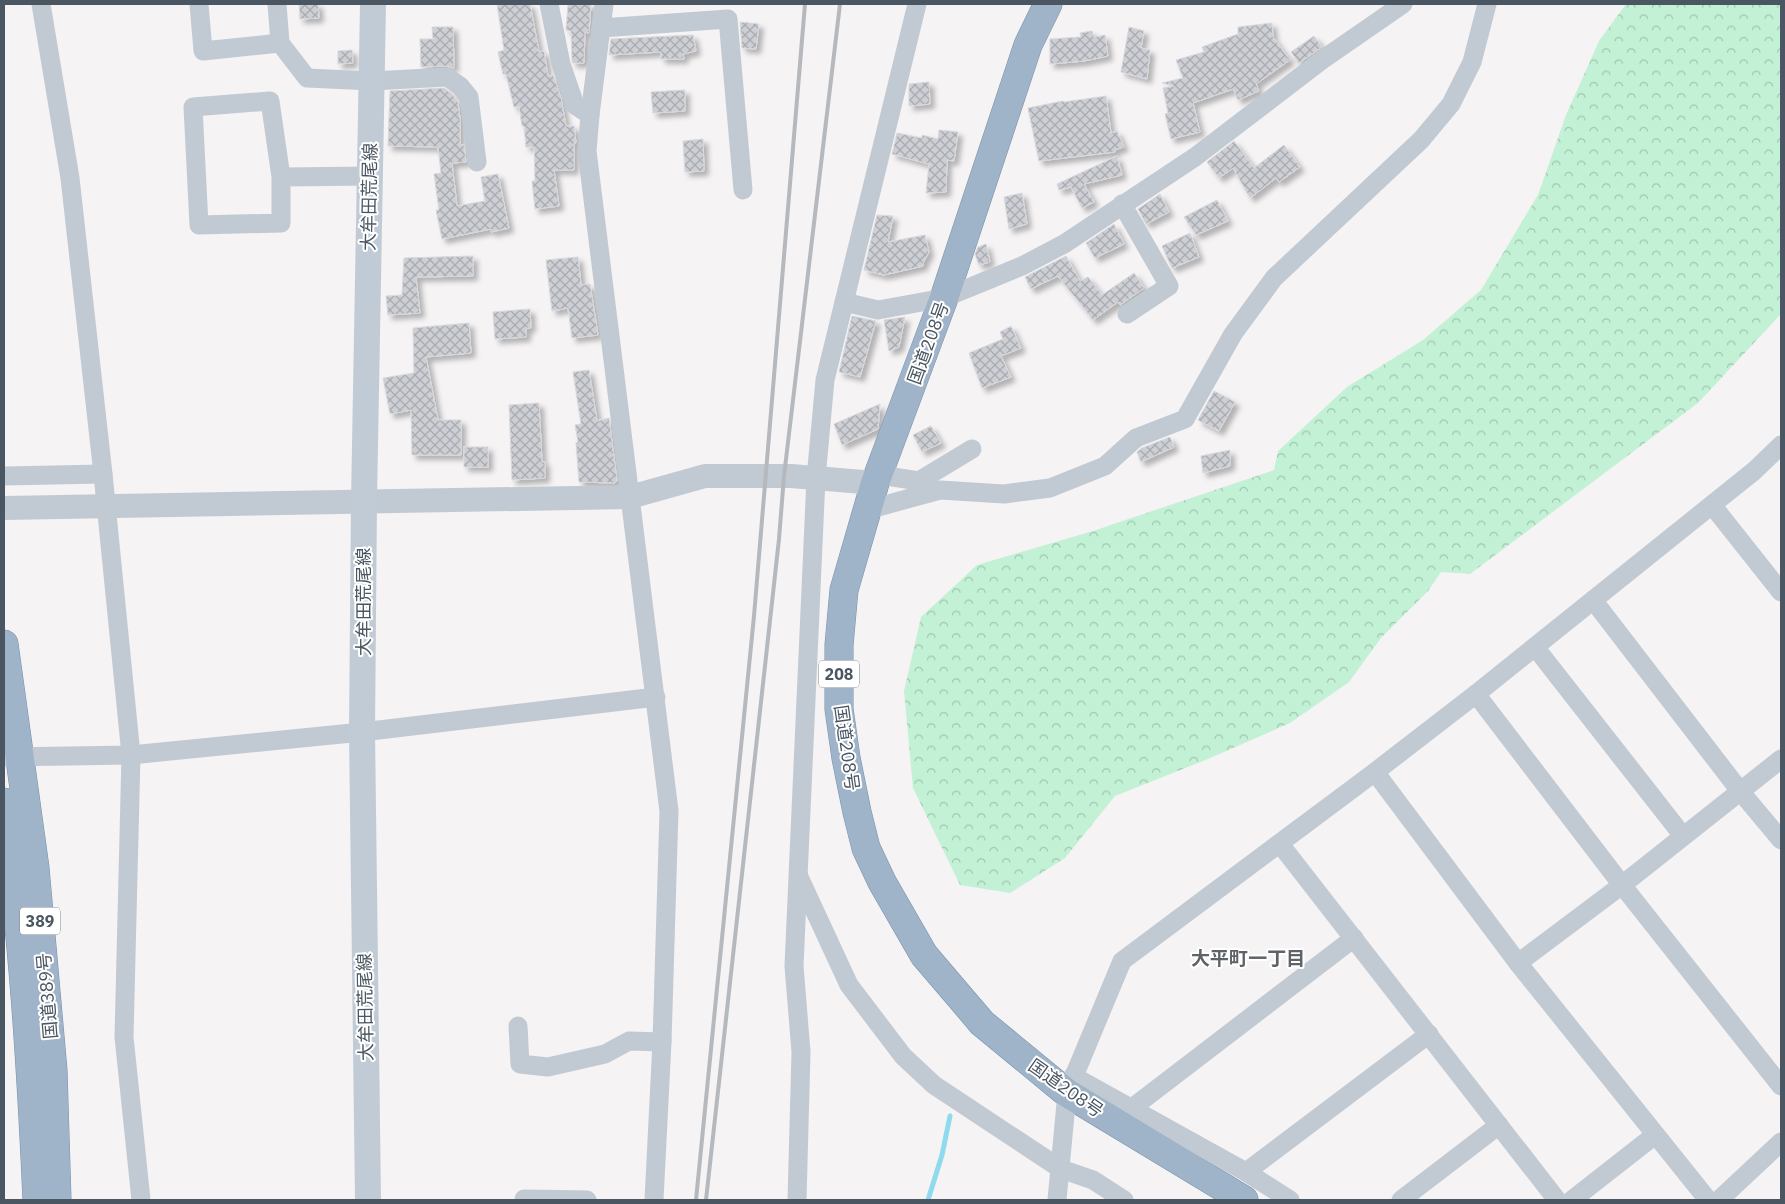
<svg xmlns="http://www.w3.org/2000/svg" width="1785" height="1204" font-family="'IBM Plex Sans','Noto Sans JP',sans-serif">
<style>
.forest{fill:url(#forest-crowns)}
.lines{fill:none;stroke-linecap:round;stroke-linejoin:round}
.stream{stroke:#90daee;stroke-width:5}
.building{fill:url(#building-cross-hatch);stroke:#d7d9de;filter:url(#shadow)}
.trunk-casing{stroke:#7690ad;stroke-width:29}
.minor{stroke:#c1cad2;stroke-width:19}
.tertiary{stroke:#c1cad2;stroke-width:24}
.secondary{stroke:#c1cbd6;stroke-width:26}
.trunk{stroke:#9fb4c9;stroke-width:28}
.rail{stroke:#b5b8bd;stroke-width:4}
.labels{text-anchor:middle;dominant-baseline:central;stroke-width:4;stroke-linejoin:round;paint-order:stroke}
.shield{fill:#fff;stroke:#808990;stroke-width:1}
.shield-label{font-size:16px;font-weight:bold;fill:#4a5661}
.street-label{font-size:18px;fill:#4a5661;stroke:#fff}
.neighbourhood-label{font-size:19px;font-weight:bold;fill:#5f6368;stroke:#fff}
</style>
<defs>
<pattern id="forest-crowns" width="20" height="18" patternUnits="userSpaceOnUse" patternTransform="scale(1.25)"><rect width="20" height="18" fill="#c3f1d5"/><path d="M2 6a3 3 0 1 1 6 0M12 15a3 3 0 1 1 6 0" fill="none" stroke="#a0c6b0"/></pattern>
<pattern id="building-cross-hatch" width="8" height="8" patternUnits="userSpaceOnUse" patternTransform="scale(1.25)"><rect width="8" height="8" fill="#cdcfd5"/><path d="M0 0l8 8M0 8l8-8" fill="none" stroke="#a8abb0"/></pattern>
<filter id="shadow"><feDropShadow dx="4.5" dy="4.5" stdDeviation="2.5" flood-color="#0004"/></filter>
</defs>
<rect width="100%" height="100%" fill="#f5f3f3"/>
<polygon class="forest" points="1626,4 1781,4 1781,314 1698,403 1470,574 1441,572 1428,591 1381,638 1349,682 1290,723 1208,759 1115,796 1065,858 1010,893 960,885 913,788 904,691 921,617 977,565 1093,531 1274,470 1278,451 1347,387 1423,340 1481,290 1538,195 1566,115 1599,41"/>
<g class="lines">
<polyline class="stream" points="928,1200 942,1155 950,1116"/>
</g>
<g class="building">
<polygon points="299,4 318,4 319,18 300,19"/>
<polygon points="497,4 530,4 539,52 544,51 548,76 553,75 561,98 566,126 574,126 576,143 574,143 574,170 554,170 559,206 535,209 532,181 535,181 534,147 526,147 524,126 522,126 519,106 514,107 506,74 503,74 498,52 504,50"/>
<polygon points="568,4 591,4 589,33 585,32 584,63 573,63 572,61 571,31 566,30"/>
<polygon points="740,22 759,24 756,49 742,48"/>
<polygon points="1272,23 1273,37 1290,60 1256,84 1259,91 1238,100 1233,89 1193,103 1200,132 1171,139 1165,114 1168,113 1163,88 1174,86 1162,83 1183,78 1176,60 1204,52 1202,47 1238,34 1238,27"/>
<polygon points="432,27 453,27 454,68 446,66 421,67 420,39 433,39"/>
<polygon points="1129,27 1144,31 1141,48 1150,50 1147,79 1121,72"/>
<polygon points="1092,31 1094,37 1105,35 1108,56 1084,61 1050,64 1050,39 1081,37 1080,33"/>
<polygon points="693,35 696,51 683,54 684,59 661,59 661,52 609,55 611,39"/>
<polygon points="1314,36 1322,47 1299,63 1291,52"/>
<polygon points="352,50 353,63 338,64 338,51"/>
<polygon points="929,82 930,104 909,106 909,84"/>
<polygon points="444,88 452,94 458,102 460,119 460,145 464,145 466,162 452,163 457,206 485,201 481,177 498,174 509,228 491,232 491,229 442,239 436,210 439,210 434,174 441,173 438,147 388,146 390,91"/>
<polygon points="685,90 685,111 653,113 651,92"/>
<polygon points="1106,96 1111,133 1117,131 1124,147 1115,150 1115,152 1039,161 1028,108 1063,101 1064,102"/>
<polygon points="939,130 958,132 954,161 947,160 946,192 926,193 929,164 892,154 897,133 922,138 922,135 938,139"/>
<polygon points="703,139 704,171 685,172 683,141"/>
<polygon points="1234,141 1254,168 1284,145 1300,167 1279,182 1276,178 1250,198 1233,168 1219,178 1207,162"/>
<polygon points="1117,156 1122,175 1084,184 1094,202 1082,208 1071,187 1059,190 1057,184"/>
<polygon points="1022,193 1027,224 1009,229 1004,197"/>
<polygon points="1160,194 1169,212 1146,224 1138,209"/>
<polygon points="1217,200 1228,221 1196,235 1184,217"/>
<polygon points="877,215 893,216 888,242 925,235 929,252 923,263 923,266 884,275 864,270"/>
<polygon points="1114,224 1124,244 1095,258 1086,243"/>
<polygon points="1190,233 1199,257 1172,268 1162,246"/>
<polygon points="986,244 990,262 979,265 975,254 978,247"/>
<polygon points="473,256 473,276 416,277 420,313 388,315 386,296 402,295 404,258"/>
<polygon points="1066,256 1080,281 1088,277 1102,295 1134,273 1144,288 1120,305 1118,302 1093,320 1058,276 1031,289 1025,277"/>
<polygon points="578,257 581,285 590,284 598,335 572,338 568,308 552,311 546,260"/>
<polygon points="530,309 531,328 526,328 526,337 495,339 493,312"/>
<polygon points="852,316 876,321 860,377 839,372"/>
<polygon points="905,317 899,347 889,351 884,320"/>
<polygon points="469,323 471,353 426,357 438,420 461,420 461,455 412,455 411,410 390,414 383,378 414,373 413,328"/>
<polygon points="1011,326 1021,348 1001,356 1011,377 982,388 969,353 1003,339 1000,332"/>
<polygon points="589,370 597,421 609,418 617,481 615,483 579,482 576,443 578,442 575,425 581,424 573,372"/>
<polygon points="1214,391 1235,402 1219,431 1198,420"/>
<polygon points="539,403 542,462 545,462 545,478 512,480 509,405"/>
<polygon points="880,404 878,429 842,445 834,424"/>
<polygon points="931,426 941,443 922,452 913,435"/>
<polygon points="1170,437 1174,447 1141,462 1137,452 1142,448"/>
<rect x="464" y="447" width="24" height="20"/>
<polygon points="1230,450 1230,466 1203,473 1201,456"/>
</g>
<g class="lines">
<g class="trunk-casing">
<g id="trunk">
<polyline points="1048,4 1028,45 944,298 875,483 844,590 839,645 839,709 846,758 857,812 866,848 882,882 924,955 982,1023 1067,1093 1244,1200"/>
<polyline points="4,644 35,868 53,1070 57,1200"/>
<path d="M 4,802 C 23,934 31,1067 37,1200"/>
</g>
</g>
<g class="minor">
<polyline points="41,4 70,178 103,474 131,755 124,1037 141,1200"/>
<polyline points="199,4 203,51 280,43"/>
<polyline points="277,4 280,43 307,78 372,81 447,77 460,86 469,97 477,162"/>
<polyline points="549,4 561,64 575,105 590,115"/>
<polyline points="604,4 590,115 587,151 669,811 662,1042 654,1200"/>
<polyline points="601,28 728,19 743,190"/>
<polyline points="281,177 270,101 193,107 199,225 281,223 281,177 370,176"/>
<polyline points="1122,204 1169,286 1127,314"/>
<polyline points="844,302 878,310 944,298 1022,266 1064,244 1195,157 1322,60 1403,4"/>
<polyline points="880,475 919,481 972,449"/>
<polyline points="4,476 103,474"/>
<polyline points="1712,505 1781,592"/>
<polyline points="867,510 940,490 1004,494 1050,488 1105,466 1136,438 1185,419 1233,334 1274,278 1421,140 1451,104 1472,62 1487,4"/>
<polyline points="1593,600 1740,791 1781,840"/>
<polyline points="1535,647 1683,836"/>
<polyline points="1476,694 1622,885 1781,1086"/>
<polyline points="4,757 131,755 362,732 656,697"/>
<polyline points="1375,772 1518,963 1708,1200"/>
<polyline points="1280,844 1557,1200"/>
<polyline points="799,877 849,985 903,1056 934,1085 1061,1169 1093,1180 1124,1200"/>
<polyline points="1518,963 1622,885 1781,759"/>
<polyline points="518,1026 520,1064 548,1067 605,1054 629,1041 662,1042"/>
<polyline points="1073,1076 1246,1172 1290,1200"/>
<polyline points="1132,1108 1354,938"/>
<polyline points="1246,1172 1429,1034"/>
<polyline points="524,1199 587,1200"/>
<polyline points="797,1200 801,1052 794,966 816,478 825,380 917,4"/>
<polyline points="1057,1200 1067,1093 1122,961 1375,772 1476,694 1754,471 1781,445"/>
<polyline points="1401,1200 1499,1125"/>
<polyline points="1572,1200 1655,1135"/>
<polyline points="1719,1200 1781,1142"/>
</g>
<polyline class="tertiary" points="4,508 630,497 705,476 791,476 875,483"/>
<polyline class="secondary" points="368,1200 362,732 364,501 373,4"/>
<use href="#trunk" class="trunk"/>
<g class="rail">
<polyline points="696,1200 754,616 805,4"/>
<polyline points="706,1200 779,539 784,476 840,4"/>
</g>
</g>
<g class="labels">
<g class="shield">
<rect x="819" y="660.5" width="40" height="27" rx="4"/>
<rect x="20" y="907.5" width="40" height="27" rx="4"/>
</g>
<g class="shield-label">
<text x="839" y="674">208</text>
<text x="40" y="921">389</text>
</g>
<g class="street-label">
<text transform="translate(369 197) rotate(-89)">大牟田荒尾線</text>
<text transform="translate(928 343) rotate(-70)">国道208号</text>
<text transform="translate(363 602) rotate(-90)">大牟田荒尾線</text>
<text transform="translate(847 748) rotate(82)">国道208号</text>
<text transform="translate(47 996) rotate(-95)">国道389号</text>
<text transform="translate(365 1007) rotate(-91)">大牟田荒尾線</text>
<text transform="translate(1066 1088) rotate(35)">国道208号</text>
</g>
<g class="neighbourhood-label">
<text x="1248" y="958">大平町一丁目</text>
</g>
</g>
<rect width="1785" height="1204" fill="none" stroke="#4a5661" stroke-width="10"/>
</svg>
